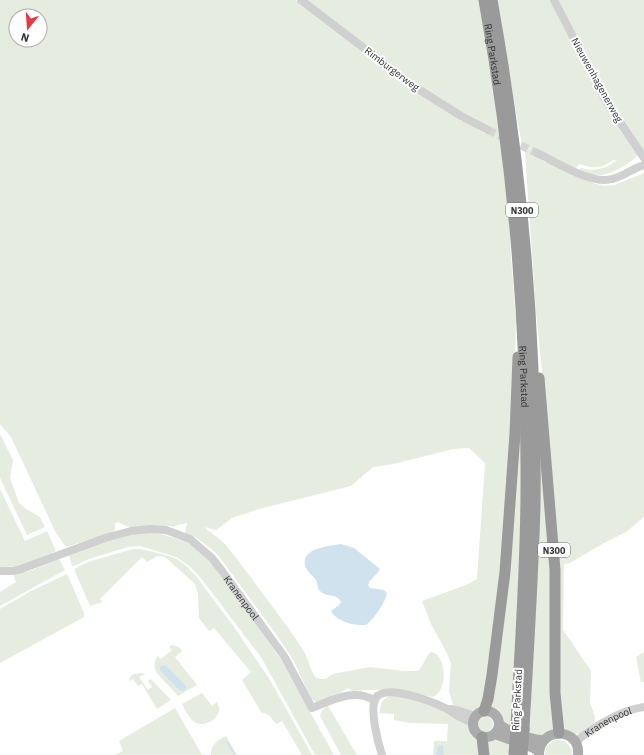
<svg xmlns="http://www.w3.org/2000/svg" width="644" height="755" font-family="'IBM Plex Sans',sans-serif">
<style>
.green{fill:#e6ecdf;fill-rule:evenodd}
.water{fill:#cfe2ee}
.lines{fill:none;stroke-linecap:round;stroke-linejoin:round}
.stream{stroke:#cfe2ee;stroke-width:1.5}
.minor-tunnel{stroke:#d6d6d6;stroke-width:8;stroke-dasharray:8 4;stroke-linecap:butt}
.minor{stroke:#d0d0d0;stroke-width:8}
.major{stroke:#ababab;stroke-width:10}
.highway{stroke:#9a9a9a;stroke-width:11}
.highway-bridge{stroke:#9a9a9a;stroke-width:11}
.labels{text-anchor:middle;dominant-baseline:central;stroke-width:4;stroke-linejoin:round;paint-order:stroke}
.shield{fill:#fff;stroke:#707070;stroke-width:1}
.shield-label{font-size:9px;font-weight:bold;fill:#333}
.street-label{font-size:10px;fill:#333;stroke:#fff}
</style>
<rect width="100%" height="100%" fill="#fff"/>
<g class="green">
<path d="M 0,0 L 295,0 L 424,97 L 461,121 L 463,120 L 484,133 L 488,134 L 477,122 L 432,96 L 305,0 L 480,0 L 494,83 L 510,228 L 510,245 L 516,319 L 515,356 L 521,368 L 522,537 L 511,720 L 530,726 L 543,382 L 536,312 L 525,152 L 523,151 L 496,0 L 644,0 L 644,153 L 642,150 C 635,161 611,176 597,175 C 591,175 585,172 579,170 L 581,168 C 595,172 606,169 617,160 C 611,160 609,163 605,165 C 596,169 588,167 579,164 L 576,168 L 555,160 L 545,152 L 539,150 L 538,156 L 544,162 L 553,163 L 593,183 L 604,186 L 614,185 L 644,173 L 644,517 L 626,532 L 604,543 L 570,563 L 564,564 L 563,630 L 591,671 L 590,702 L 595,717 L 594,725 L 580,734 L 538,738 L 506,725 L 498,714 L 489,708 L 480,708 L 473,711 L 462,709 L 453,705 L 449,691 L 451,664 L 447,653 L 431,624 L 422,601 L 466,585 L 477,579 L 485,463 L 469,448 L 453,449 L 393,464 L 373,467 L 351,486 L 259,509 L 232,518 L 216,530 L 204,527 L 224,543 L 234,555 L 289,629 L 305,653 L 311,669 L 315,677 L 320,679 L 325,679 L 333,674 L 370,667 L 403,671 L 418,671 C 424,665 425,657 431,652 C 447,654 448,691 433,697 L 388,689 L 352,691 L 348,688 L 335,696 L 316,702 L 311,699 L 294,661 L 278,637 L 224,563 L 215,552 L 195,537 L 185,533 L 187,523 L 177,525 L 174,527 C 168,525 164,527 158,527 C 143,529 131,530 118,522 L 115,523 L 115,529 L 113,532 L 66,547 L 56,533 L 11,437 L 0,424 ZM 16,16 L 40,16 L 40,40 L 16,40 Z"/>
<polygon points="0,434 13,460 10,478 19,503 26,509 40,517 45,527 27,535 0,478"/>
<path d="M 0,489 L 25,541 L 47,531 L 56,551 C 38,560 20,568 0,567 Z"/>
<polygon points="137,533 157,533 185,541 194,546 213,564 280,658 334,755 315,755 261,657 200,577 189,566 176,557 140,546 128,547 89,559 74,566 72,566 69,554 123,536"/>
<path d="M 133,549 C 144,548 167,555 177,559 C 184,563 190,570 196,576 L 234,627 L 270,680 L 312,755 L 302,755 L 282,721 L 276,724 L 269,715 L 261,712 L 242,680 L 251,672 L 214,628 L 209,631 L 199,618 L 198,594 L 195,584 L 165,557 L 157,556 L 147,562 L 142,557 L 100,599 L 102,602 L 90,606 L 74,569 L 88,562 Z"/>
<polygon points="59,559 65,570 0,606 0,592 16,582 13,574 29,571"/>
<polygon points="67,574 84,613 84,617 0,663 0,609 31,591"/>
<path d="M 172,645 L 179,647 L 182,651 L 175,657 L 197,685 L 178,696 L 156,672 C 154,666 154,661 158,656 L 161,659 L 172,650 L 169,647 Z"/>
<polygon points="644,652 644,682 641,682 636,657"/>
<polygon points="140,673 145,674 139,677 148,690 152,687 148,681 151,679 171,700 157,709 142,684 138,686 133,679 129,681 131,675"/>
<path d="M 202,693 L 212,706 L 217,702 C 218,705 220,708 219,711 C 216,722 201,728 193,721 C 188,717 185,709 182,704 Z"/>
<path d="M 390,696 L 399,696 L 414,700 L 435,707 L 467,724 L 472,732 L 479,740 L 482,755 L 444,755 L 443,747 L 437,749 L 436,755 L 433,755 L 434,741 L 447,741 L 448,724 L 410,723 L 394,720 L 394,714 L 380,713 C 380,704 381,700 390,696 Z"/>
<polygon points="328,706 357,755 341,755 320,716 322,710"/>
<polygon points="175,708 202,755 115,755 123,751 119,741"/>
<circle cx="485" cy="724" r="8"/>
<path d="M 226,736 L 237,755 L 211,755 C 211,744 217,741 226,736 Z"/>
<polygon points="495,737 510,740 509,755 486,755 486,740"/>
<path d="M 554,740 C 565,739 572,745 572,755 L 545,755 L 546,747 Z"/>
</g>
<g class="water">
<path d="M 341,544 L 354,548 L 380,569 C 377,576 370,578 368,585 L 370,588 L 384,590 L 387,593 C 385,603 374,619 366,625 C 354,626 337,622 331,611 L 339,605 L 341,602 C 336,592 326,598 320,591 C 317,588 318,583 316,580 C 313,575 308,573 306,568 C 298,548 329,546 341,544 Z"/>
<polygon points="163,665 167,667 184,684 186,687 185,690 180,691 160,670 160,667"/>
<polygon points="440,745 443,746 444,755 436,755 437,747"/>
</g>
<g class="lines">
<polyline class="stream" points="227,742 235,755"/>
<polyline class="minor-tunnel" points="488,130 537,153"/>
<g class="minor">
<polyline points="301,0 415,87 461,116 488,130"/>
<polyline points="554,0 606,101 644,158"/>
<path d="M 537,153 C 557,162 591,185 612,179 C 624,176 633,168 644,165"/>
<path id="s1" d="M 0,571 L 13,571 L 21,569 L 105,538 L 131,531 L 151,529 L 166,530 L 190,539 L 212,558 L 222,571 L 284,656 L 312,708 C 332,700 354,688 374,700"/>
<polyline points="451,709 460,711 475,716"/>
<path id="s2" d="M 575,742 C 596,726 618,711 644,707"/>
<path d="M 382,755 C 378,743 369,708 376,698 C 385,683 433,702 445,708 C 450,710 454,714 458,716 C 463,719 468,720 472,723"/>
</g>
<g class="major">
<circle cx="486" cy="724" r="13"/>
<path d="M 499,724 C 507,731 533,741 544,740"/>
<polyline points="495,734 534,748 539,752"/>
<path d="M 539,755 C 539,726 581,727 578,755"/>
</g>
<g class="highway">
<path id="s3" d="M 484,0 C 513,161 527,325 526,488 C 526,567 520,646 516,726"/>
<path d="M 492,0 C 522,166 537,336 535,505 C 533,580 528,654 524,729"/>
<polyline points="539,378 555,570 555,693 559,733"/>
<polyline points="484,711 488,699 492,675 505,572 515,434 518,357"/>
<polyline points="482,737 484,755"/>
</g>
<g class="highway-bridge">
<polyline points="514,755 516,726"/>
<polyline points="522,755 524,729"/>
</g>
</g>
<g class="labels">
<g class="shield">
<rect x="506" y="203" width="32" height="14" rx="3"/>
<rect x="538" y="543" width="32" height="14" rx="3"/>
</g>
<g class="shield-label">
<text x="522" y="210">N300</text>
<text x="554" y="550">N300</text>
</g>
<g class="street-label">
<text stroke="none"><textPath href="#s3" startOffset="55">Ring Parkstad</textPath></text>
<text transform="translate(392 69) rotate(37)">Rimburgerweg</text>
<text transform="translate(597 80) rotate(61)">Nieuwenhagenerweg</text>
<text stroke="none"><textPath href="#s3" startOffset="379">Ring Parkstad</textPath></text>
<text stroke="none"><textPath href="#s1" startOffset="277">Kranenpool</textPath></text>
<text transform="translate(517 700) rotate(-87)">Ring Parkstad</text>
<text stroke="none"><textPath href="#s2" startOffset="39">Kranenpool</textPath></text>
</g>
</g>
<g transform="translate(28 28) rotate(197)"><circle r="19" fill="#ffffff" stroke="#adadad"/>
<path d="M0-3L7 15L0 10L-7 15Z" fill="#e63946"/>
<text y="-6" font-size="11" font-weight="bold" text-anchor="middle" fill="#333333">N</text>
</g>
</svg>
